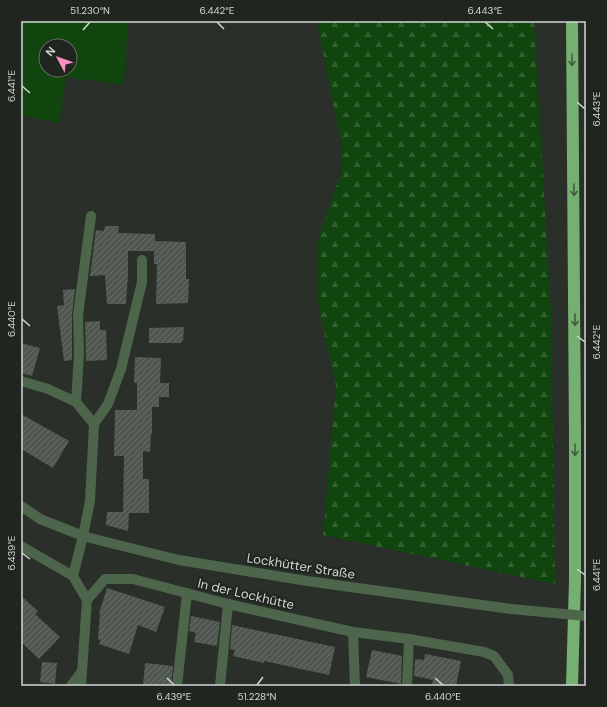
<svg xmlns="http://www.w3.org/2000/svg" width="607" height="707" font-family="'DM Sans',sans-serif">
<style>
.green{fill:#11450e;fill-rule:evenodd}
.forest{fill:url(#forest-firs)}
.building{fill:url(#building-hatch)}
.lines{fill:none;stroke-linecap:round;stroke-linejoin:round}
.service{stroke:#4d654b;stroke-width:10}
.minor{stroke:#4d654b;stroke-width:10}
.tertiary{stroke:#4d654b;stroke-width:10}
.motorway{stroke:#75b070;stroke-width:12}
.tertiary-bridge{stroke:#4d654b;stroke-width:10}
.oneway{stroke:#435d40}
.ticks{fill:none;stroke:#d3d7d3;stroke-width:1.5}
.labels{text-anchor:middle;dominant-baseline:central;stroke-width:4;stroke-linejoin:round;paint-order:stroke}
.street-label{font-size:13px;fill:#d3d7d3;stroke:#212520}
.neatline{fill:none;stroke:#d3d7d3;stroke-width:1.5}
.ticks-label{font-size:10px;text-anchor:middle;fill:#d3d7d3}
</style>
<defs>
<pattern id="forest-firs" width="22" height="20" patternUnits="userSpaceOnUse"><rect width="22" height="20" fill="#11450e"/><path d="M5 1l3.5 6h-7zM16 11l3.5 6h-7z" fill="#335f30"/></pattern>
<pattern id="building-hatch" width="6" height="6" patternUnits="userSpaceOnUse"><rect width="6" height="6" fill="#505650"/><path d="M-1 1l2-2M0 6l6-6M5 7l2-2" fill="none" stroke="#686e68"/></pattern>
</defs>
<rect width="100%" height="100%" fill="#2a2f2a"/>
<path class="green" d="M 21,21 L 128,21 L 124,85 L 66,77 L 59,123 L 21,115 ZM 46,46 L 70,46 L 70,70 L 46,70 Z"/>
<polygon class="forest" points="317,21 534,21 551,312 555,584 323,535 336,386 318,304 318,239 342,170 342,148"/>
<g class="building">
<polygon points="105,226 119,226 118,233 155,234 155,241 186,242 186,279 189,279 188,303 156,304 157,264 154,264 154,251 128,251 128,274 126,304 107,304 105,275 90,276 96,230 104,231"/>
<polygon points="75,289 72,315 72,360 64,361 57,306 64,305 63,290"/>
<polygon points="100,321 100,330 106,330 107,360 86,361 85,322"/>
<polygon points="184,327 183,341 181,341 181,343 149,343 149,328"/>
<polygon points="21,343 40,348 32,376 21,373"/>
<polygon points="135,357 161,358 160,383 169,383 169,397 159,397 159,407 152,407 152,434 151,434 150,452 143,451 143,479 149,479 149,513 129,513 128,531 106,525 107,512 123,512 124,456 114,456 115,410 137,410 137,383 134,383"/>
<polygon points="21,414 69,441 53,468 21,449"/>
<polygon points="107,588 165,607 156,632 138,625 129,654 99,644 101,640 98,639 100,613 99,613"/>
<polygon points="21,596 38,611 35,614 60,637 39,659 21,642"/>
<polygon points="191,616 220,622 217,646 194,642 196,633 189,631"/>
<polygon points="232,625 335,647 329,675 264,661 264,663 233,656 235,650 230,649"/>
<polygon points="372,650 402,656 401,684 366,677"/>
<polygon points="425,654 461,661 456,686 432,686 433,680 414,676 415,659 424,660"/>
<polygon points="42,662 57,663 55,684 40,682"/>
<polygon points="145,663 173,666 171,686 143,686"/>
</g>
<g class="lines">
<g class="service">
<polyline points="76,402 79,354 78,315 91,216"/>
<polyline points="21,546 73,576"/>
<polyline points="353,632 355,686"/>
<polyline points="71,686 82,671"/>
<polyline points="177,686 187,593"/>
<polyline points="220,686 228,604"/>
</g>
<g class="minor">
<polyline points="21,381 48,389 76,402 94,424 90,501 83,536 73,576 87,600 81,686"/>
<polyline points="94,424 108,404 121,369 142,282 142,260"/>
<polyline points="87,600 105,579 133,579 228,604 353,632 409,639 484,652 494,656 508,675 509,686"/>
<polyline points="407,686 409,639"/>
</g>
<polyline class="tertiary" points="21,506 40,519 83,536 106,542 179,560 307,581 511,609"/>
<polyline class="motorway" points="572,686 575,580 575,437 572,21"/>
<polyline class="tertiary-bridge" points="511,609 586,616"/>
</g>
<defs><path id="oneway-shaft" d="M-6 0H5M1.5-3L5.5 0L1.5 3" fill="none" stroke-width="1.6" stroke-linecap="round" stroke-linejoin="round"/></defs>
<g class="oneway">
<use href="#oneway-shaft" transform="translate(572 60) rotate(89)"/>
<use href="#oneway-shaft" transform="translate(574 190) rotate(89)"/>
<use href="#oneway-shaft" transform="translate(575 320) rotate(90)"/>
<use href="#oneway-shaft" transform="translate(575 450) rotate(90)"/>
</g>
<path class="ticks" d="M 217,22 L 224,29M 485,22 L 493,29M 83,30 L 90,22M 22,86 L 30,93M 577,102 L 585,109M 22,319 L 30,326M 577,336 L 585,342M 22,553 L 30,559M 577,569 L 585,575M 167,678 L 174,685M 435,678 L 443,685M 257,685 L 263,677"/>
<g class="labels">
<g class="street-label">
<text transform="translate(301 566) rotate(9)">Lockhütter Straße</text>
<text transform="translate(246 594) rotate(13)">In der Lockhütte</text>
</g>
</g>
<rect width="607" height="707" fill="none" stroke="#212520" stroke-width="44"/>
<g transform="translate(58 58) rotate(311)"><circle r="19" fill="#212520" stroke="#686c68"/>
<path d="M0-3L7 15L0 10L-7 15Z" fill="#fd8ec0"/>
<text y="-6" font-size="11" font-weight="bold" text-anchor="middle" fill="#d3d7d3">N</text>
</g>
<rect x="22" y="22" width="563" height="663" class="neatline"/>
<g class="ticks-label">
<text x="90" y="14">51.230°N</text>
<text x="217" y="14">6.442°E</text>
<text x="485" y="14">6.443°E</text>
<text transform="translate(11 86) rotate(-90)" y="4">6.441°E</text>
<text transform="translate(596 109) rotate(-90)" y="4">6.443°E</text>
<text transform="translate(11 319) rotate(-90)" y="4">6.440°E</text>
<text transform="translate(596 342) rotate(-90)" y="4">6.442°E</text>
<text transform="translate(11 553) rotate(-90)" y="4">6.439°E</text>
<text transform="translate(596 575) rotate(-90)" y="4">6.441°E</text>
<text x="174" y="700">6.439°E</text>
<text x="257" y="700">51.228°N</text>
<text x="443" y="700">6.440°E</text>
</g>
</svg>
